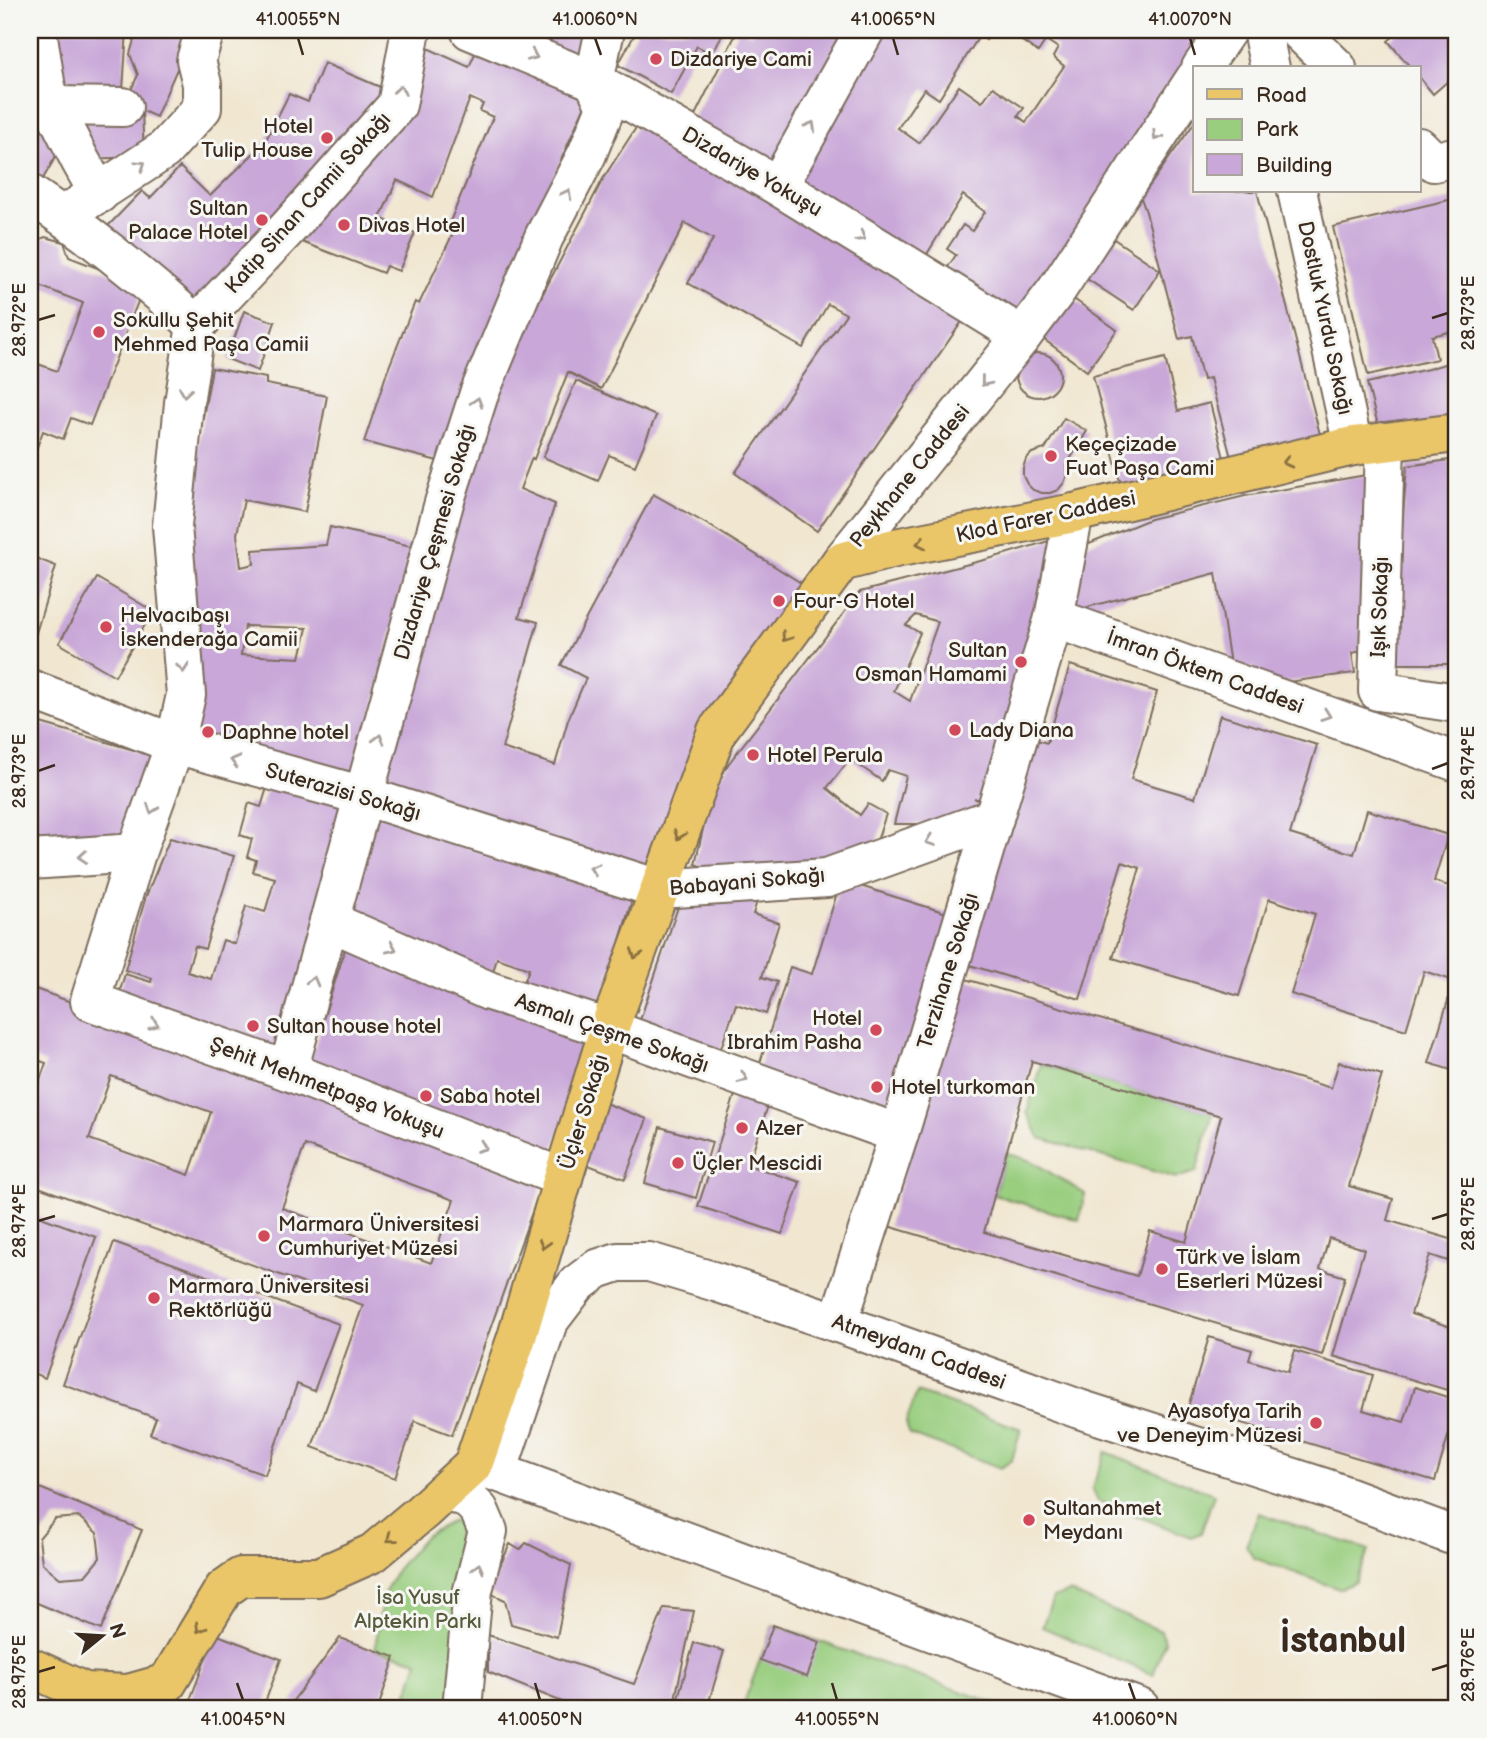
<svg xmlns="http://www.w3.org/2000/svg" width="1487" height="1738" font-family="'Balsamiq Sans',sans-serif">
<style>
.green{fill:#99ce7f;stroke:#6a7c4e;stroke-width:2}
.building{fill:#c9a7d8;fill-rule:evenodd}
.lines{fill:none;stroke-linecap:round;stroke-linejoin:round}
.minor-casing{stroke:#7b6c5d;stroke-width:42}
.major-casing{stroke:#7b6c5d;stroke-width:42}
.minor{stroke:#fff;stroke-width:38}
.major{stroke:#eac669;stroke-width:38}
.oneway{stroke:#a79f9a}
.oneway2{stroke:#8a7040}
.ticks{fill:none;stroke:#3b2a1e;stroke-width:2.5}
.poi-dot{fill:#d1495b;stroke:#f6f6f2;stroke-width:2.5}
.labels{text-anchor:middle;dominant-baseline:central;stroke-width:6;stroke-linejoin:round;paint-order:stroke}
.poi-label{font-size:21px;fill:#3b2a1e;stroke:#f6f6f2;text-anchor:start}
.street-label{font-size:21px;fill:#3b2a1e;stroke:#f6f6f2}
.park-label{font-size:21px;fill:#575b3b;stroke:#f6f6f2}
.town-label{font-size:35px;font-weight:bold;fill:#3b2a1e;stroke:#f6f6f2}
.neatline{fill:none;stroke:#3b2a1e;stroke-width:2.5}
.ticks-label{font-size:18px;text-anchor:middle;fill:#3b2a1e}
</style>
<rect width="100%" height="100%" fill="#f6f6f2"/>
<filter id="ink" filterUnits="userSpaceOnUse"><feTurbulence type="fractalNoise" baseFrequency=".0143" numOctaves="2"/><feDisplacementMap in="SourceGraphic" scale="14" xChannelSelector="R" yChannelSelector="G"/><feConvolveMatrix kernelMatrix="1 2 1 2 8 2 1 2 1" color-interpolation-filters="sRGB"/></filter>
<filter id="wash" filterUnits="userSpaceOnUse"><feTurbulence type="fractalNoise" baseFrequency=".00686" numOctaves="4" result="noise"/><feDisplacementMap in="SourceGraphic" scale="28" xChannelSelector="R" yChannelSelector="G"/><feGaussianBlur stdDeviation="1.57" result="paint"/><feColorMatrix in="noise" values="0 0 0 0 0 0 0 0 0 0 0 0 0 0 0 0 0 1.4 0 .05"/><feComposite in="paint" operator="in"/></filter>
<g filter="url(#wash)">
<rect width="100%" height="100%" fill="#f1e7d1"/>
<g class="green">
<polygon points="1041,1064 1213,1113 1196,1172 1176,1178 1040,1138 1027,1113"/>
<polygon points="1006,1153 1031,1161 1085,1194 1079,1220 994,1195"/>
<polygon points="917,1392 1021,1429 1012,1460 1001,1468 909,1434 906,1422"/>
<polygon points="1106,1452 1214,1494 1201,1533 1191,1537 1098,1501 1092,1488"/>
<polygon points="1259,1513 1369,1550 1355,1582 1339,1589 1254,1558 1246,1545"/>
<polygon points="453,1521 475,1531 449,1708 403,1708 418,1661 375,1649 383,1596 396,1570 426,1535"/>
<polygon points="1069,1592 1161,1631 1165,1641 1153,1675 1042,1627 1053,1598"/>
<polygon points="773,1625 1008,1708 742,1708"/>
</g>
<g id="blocks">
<g class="building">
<polygon points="55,30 127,30 122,105 52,100"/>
<polygon points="137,30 194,30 156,117 125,103 138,75 130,54"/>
<polygon points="485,30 593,30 581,72"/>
<polygon points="637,30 725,30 712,54 697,46 671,94 618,65"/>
<polygon points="738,30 742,30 751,34 754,30 852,30 775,175 687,131"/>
<polygon points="882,30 993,30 986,40 980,35 939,99 924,89 898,128 919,143 959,86 982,102 993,87 1024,108 1018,116 1026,122 1064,66 1053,57 1058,48 1046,40 1038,52 1006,30 1214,30 1013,326 941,277 956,255 947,249 963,225 972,231 985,212 963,195 921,264 788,189"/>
<polygon points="1401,30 1457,30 1457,73 1433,94 1419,77 1419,68 1411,68 1388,41"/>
<polygon points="482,38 593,87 537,215 442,462 364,442 387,372 415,302 419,304 456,227 449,224 493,117 480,111 483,104 470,98 433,197 397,180 380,218 415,233 399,271 386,266 383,273 299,241 421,45 469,67"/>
<polygon points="30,61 65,140 36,191 30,185"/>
<polygon points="324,63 387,90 195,320 103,231 142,191 150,198 180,167 210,196 265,142 289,94 308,102"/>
<polygon points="67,110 142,111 144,157 81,159"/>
<polygon points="643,117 972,307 817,531 735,473 846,314 828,304 803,348 688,283 713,239 685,223 601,389 568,372 534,459 532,458 520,489 555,504 519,617 538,622 502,748 555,765 568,720 586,678 561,665 653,494 712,527 809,588 646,882 379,798 468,470 517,343 604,177"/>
<polygon points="1195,122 1195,191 1257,191 1323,446 1234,469 1210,378 1203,380 1192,336 1179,339 1146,212 1141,198"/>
<polygon points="1457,198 1457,330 1432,336 1437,359 1368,375 1333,227"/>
<polygon points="45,237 64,242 69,257 144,286 90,425 71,418 63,439 43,431 30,466 30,361 57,371 83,303 30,282 30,242 32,243"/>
<polygon points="1111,237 1160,270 1134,310 1084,277"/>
<polygon points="1071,297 1117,330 1087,371 1042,338"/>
<polygon points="244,311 275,322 258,371 227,359"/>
<circle cx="1038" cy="375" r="22"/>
<polygon points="1165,358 1178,411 1210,403 1226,466 1123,493 1093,376"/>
<polygon points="1457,360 1457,424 1380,433 1367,383 1428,369"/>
<path d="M 212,368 L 266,378 L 266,384 L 327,396 L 305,512 L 244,500 L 237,534 L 241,567 L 254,564 L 253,550 L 326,545 L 330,527 L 411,546 L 355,790 L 191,747 L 181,537 ZM 245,626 L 307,628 L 300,658 L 241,655 Z"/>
<polygon points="576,381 656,416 635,466 609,455 598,481 543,457"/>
<polygon points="1064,418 1087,431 1066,466 1067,475 1064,483 1058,490 1050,493 1042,493 1033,490 1027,484 1023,476 1023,468 1026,459 1032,453 1045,449"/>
<polygon points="1457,459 1457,664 1391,664 1407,466"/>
<polygon points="1378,473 1372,649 1352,653 1355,673 1258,686 1255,668 1231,671 1216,573 1073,611 1072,551 1150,519 1245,496"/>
<path d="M 1062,537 L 986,802 L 974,798 L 984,804 L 973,824 L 894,824 L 906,776 L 888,770 L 882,781 L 850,759 L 827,788 L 860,815 L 868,804 L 886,814 L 877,841 L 846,858 L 731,879 L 695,864 L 712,790 L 729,763 L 860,592 L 992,558 ZM 916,615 L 938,622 L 910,701 L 894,691 L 920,633 L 906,625 Z"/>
<polygon points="30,556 56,566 30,653"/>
<polygon points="97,578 153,611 115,676 59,643"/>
<polygon points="1070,665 1157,692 1131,779 1195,798 1220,715 1317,745 1290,834 1354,854 1367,810 1448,835 1434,881 1457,889 1457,1072 1429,1063 1454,981 1424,971 1406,1030 1291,994 1315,914 1269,899 1239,996 1113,958 1140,868 1122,862 1080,999 960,962 1027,737 1047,743"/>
<polygon points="30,720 162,758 130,847 30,857"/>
<polygon points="271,775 351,799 278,1051 116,1004 125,974 151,982 152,978 125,970 146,896 170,838 234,856 205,949 195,946 187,972 211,979 223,940 235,944 246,906 265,912 275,878 253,872 256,860 247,857 252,839 240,835 249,803 261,807"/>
<polygon points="378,811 635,889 597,1019 519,996 529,969 497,958 493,972 346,926"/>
<polygon points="841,880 956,916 892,1122 755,1079 790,967 812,974"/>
<polygon points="758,898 753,914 779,923 762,977 777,982 766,1014 736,1004 719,1054 638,1026 680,901"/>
<polygon points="348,940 592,1031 548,1166 306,1074"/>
<path d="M 962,978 L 1331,1088 L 1339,1062 L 1382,1075 L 1349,1186 L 1393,1199 L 1387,1220 L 1457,1241 L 1457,1264 L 1430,1255 L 1411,1314 L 1457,1329 L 1457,1393 L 1333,1356 L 1364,1249 L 1329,1238 L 1320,1269 L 1345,1277 L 1322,1355 L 888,1226 ZM 1032,1061 L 1221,1116 L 1186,1242 L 1150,1231 L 1137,1276 L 984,1232 Z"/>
<path d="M 30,987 L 545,1176 L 452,1435 L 415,1421 L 395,1478 L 312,1447 L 363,1305 L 30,1184 L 30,1108 L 46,1063 L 30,1057 ZM 111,1076 L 211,1112 L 189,1175 L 89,1139 ZM 305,1145 L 454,1200 L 431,1263 L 282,1208 Z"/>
<polygon points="740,1080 773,1091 748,1165 800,1182 782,1234 698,1206"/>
<polygon points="605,1103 647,1119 625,1179 583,1163"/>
<polygon points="660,1127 712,1142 696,1198 645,1183"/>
<polygon points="30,1213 96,1237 45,1378 30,1372"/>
<polygon points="114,1242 339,1324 314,1391 297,1384 265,1475 150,1434 156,1418 63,1384"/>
<polygon points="1209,1337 1252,1350 1249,1360 1288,1372 1295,1351 1373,1375 1363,1410 1404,1422 1415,1387 1457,1400 1457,1406 1435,1481 1188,1407"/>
<path d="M 30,1484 L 142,1530 L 101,1630 L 30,1600 ZM 79,1517 L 97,1533 L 100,1558 L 85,1576 L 60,1578 L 42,1563 L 39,1538 L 55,1519 Z"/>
<polygon points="526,1543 571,1565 557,1637 511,1624 505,1600 488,1592 510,1544 520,1550"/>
<polygon points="664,1608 694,1611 673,1708 577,1708 488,1672 488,1635 634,1684"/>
<polygon points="773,1625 820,1642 807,1677 760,1660"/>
<polygon points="215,1634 281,1659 263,1708 187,1708"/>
<polygon points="340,1638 395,1657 378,1708 319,1708 292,1702"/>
<polygon points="694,1643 724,1651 707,1708 675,1708"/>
</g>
</g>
</g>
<g filter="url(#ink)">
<use href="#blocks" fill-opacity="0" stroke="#7b6c5d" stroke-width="2"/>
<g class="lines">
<g class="minor-casing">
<g id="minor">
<polyline points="37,30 47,95 80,160 99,194"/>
<polyline points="470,30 594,81 778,186 1022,336"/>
<polyline points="1262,30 1270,68"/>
<polyline points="1298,30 1337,68"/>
<polyline points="1201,68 1227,30"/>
<polyline points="52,106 123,107"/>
<polyline points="1419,147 1434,162 1457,156"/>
<polyline points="778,186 865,30"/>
<polyline points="1297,191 1353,446"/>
<path d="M 30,194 C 89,233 143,277 196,325"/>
<polyline points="63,216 164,150 202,108 202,84 196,60 205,30"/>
<polyline points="196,325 184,403 172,526 186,695 175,744 136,853 90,1001 288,1071 563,1178"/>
<polyline points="196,325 289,227 397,105 411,30"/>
<polyline points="1385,442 1378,691 1457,703"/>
<polyline points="841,562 1022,336 1056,291 1195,79"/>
<polyline points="1054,618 1457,762"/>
<polyline points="30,689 175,744 364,796 659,889 827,878 994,818"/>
<polyline points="30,860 136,853"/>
<polyline points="329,921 489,991 609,1029 899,1134"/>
<polyline points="288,1071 444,503 479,394 544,237 587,154 606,107 594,81 605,30"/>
<polyline points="838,1323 899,1134 1054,618 1074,513"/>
<polyline points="473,1465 497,1472 1140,1708"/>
<polyline points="497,1472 548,1322 577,1284 597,1269 618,1262 649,1262 716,1282 838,1323 1079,1409 1325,1488 1457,1537"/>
<polyline points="443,1493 465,1496 479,1510 488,1531 473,1590 462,1708"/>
</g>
</g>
<g class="major-casing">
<polyline id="major" points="30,1667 85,1692 128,1694 167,1683 224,1589 241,1577 319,1577 373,1553 422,1512 473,1465 517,1337 563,1178 609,1029 717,731 841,562 895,548 1074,513 1353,446 1457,433"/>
</g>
<use href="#minor" class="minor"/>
<use href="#major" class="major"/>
</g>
<defs><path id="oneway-chevron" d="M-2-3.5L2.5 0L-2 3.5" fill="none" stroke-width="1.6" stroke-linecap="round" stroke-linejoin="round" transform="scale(1.75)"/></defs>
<g class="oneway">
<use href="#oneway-chevron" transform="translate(533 56) rotate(23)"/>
<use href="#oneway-chevron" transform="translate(400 90) rotate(-80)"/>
<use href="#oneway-chevron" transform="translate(811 126) rotate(-61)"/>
<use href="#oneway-chevron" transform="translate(1157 136) rotate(123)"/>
<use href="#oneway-chevron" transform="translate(141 165) rotate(-34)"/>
<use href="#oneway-chevron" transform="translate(567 194) rotate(-63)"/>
<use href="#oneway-chevron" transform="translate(861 237) rotate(31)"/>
<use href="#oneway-chevron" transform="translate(985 382) rotate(129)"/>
<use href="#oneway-chevron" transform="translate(185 392) rotate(99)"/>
<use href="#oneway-chevron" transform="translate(477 402) rotate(-72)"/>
<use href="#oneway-chevron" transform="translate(183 668) rotate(85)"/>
<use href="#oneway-chevron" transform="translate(1326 715) rotate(20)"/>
<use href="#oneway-chevron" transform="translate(379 739) rotate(-75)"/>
<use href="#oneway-chevron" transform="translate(235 761) rotate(-165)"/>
<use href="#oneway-chevron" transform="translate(152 809) rotate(110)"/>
<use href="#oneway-chevron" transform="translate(930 841) rotate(160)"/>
<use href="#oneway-chevron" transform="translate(83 857) rotate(176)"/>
<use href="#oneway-chevron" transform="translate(594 869) rotate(-162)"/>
<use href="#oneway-chevron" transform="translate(392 948) rotate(24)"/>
<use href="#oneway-chevron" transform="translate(313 981) rotate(-75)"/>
<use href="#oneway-chevron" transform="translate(154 1024) rotate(19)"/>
<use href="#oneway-chevron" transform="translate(743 1078) rotate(20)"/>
<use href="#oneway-chevron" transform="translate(482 1147) rotate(21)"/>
<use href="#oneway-chevron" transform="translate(478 1568) rotate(-76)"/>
</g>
<g class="oneway2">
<use href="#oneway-chevron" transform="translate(1287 462) rotate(166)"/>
<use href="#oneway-chevron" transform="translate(921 543) rotate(169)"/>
<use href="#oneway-chevron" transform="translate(786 637) rotate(126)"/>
<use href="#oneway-chevron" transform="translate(679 835) rotate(110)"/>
<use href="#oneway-chevron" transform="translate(636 954) rotate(109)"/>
<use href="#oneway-chevron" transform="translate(544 1244) rotate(106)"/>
<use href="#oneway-chevron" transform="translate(391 1538) rotate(141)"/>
<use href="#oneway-chevron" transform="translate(200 1628) rotate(121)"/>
</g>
</g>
<path class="ticks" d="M 298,38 L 303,55M 595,38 L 601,55M 893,38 L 898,55M 1190,38 L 1195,55M 1432,318 L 1448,313M 38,320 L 55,315M 1432,769 L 1448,763M 38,771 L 55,765M 1432,1219 L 1448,1214M 38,1221 L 55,1216M 1432,1670 L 1448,1665M 38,1672 L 55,1667M 237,1683 L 243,1700M 535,1683 L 540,1700M 832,1683 L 837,1700M 1129,1683 L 1135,1700"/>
<g class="poi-dot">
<circle cx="656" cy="59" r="7"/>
<circle cx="327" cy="138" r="7"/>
<circle cx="262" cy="220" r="7"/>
<circle cx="344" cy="225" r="7"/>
<circle cx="99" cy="332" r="7"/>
<circle cx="1051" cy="456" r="7"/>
<circle cx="779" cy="601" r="7"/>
<circle cx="106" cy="627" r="7"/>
<circle cx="1021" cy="662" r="7"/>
<circle cx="955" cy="730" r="7"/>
<circle cx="208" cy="732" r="7"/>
<circle cx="753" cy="755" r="7"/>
<circle cx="253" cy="1026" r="7"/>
<circle cx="876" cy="1030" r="7"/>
<circle cx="877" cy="1087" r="7"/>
<circle cx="426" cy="1096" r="7"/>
<circle cx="742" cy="1128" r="7"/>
<circle cx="678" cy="1163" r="7"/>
<circle cx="264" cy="1236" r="7"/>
<circle cx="1162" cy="1269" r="7"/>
<circle cx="154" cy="1298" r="7"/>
<circle cx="1316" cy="1423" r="7"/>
<circle cx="1029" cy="1520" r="7"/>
</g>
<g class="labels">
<g class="poi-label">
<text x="670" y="59">Dizdariye Cami</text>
<text x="313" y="126" text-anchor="end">Hotel<tspan x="313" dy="24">Tulip House</tspan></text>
<text x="248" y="208" text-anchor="end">Sultan<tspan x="248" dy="24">Palace Hotel</tspan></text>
<text x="358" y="225">Divas Hotel</text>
<text x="113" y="320">Sokullu Şehit<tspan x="113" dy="24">Mehmed Paşa Camii</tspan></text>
<text x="1065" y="444">Keçeçizade<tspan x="1065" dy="24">Fuat Paşa Cami</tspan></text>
<text x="793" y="601">Four-G Hotel</text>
<text x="120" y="615">Helvacıbaşı<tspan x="120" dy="24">İskenderağa Camii</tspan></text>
<text x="1007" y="650" text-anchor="end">Sultan<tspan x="1007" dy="24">Osman Hamami</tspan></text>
<text x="969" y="730">Lady Diana</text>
<text x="222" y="732">Daphne hotel</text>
<text x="767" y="755">Hotel Perula</text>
<text x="862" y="1018" text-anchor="end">Hotel<tspan x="862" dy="24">Ibrahim Pasha</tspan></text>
<text x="267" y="1026">Sultan house hotel</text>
<text x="891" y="1087">Hotel turkoman</text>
<text x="440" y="1096">Saba hotel</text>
<text x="756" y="1128">Alzer</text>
<text x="692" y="1163">Üçler Mescidi</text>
<text x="278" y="1224">Marmara Üniversitesi<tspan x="278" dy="24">Cumhuriyet Müzesi</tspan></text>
<text x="1176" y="1257">Türk ve İslam<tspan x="1176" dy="24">Eserleri Müzesi</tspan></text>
<text x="168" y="1286">Marmara Üniversitesi<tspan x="168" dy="24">Rektörlüğü</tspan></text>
<text x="1302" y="1411" text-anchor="end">Ayasofya Tarih<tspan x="1302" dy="24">ve Deneyim Müzesi</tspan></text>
<text x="1043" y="1508">Sultanahmet<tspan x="1043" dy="24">Meydanı</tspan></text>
</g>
<g class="street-label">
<text transform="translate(752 172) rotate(30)">Dizdariye Yokuşu</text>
<text transform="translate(308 203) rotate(-48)">Katip Sinan Camii Sokağı</text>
<text transform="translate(1325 318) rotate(78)">Dostluk Yurdu Sokağı</text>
<text transform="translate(910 476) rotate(-51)">Peykhane Caddesi</text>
<text transform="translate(1046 517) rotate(-12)">Klod Farer Caddesi</text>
<text transform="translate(435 542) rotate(-74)">Dizdariye Çeşmesi Sokağı</text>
<text transform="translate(1380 607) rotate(-88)">Işık Sokağı</text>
<text transform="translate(1205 672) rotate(20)">İmran Öktem Caddesi</text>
<text transform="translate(343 792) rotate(16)">Suterazisi Sokağı</text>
<text transform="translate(747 882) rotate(-5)">Babayani Sokağı</text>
<text transform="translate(948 971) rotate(-73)">Terzihane Sokağı</text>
<text transform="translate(612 1033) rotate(19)">Asmalı Çeşme Sokağı</text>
<text transform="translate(327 1088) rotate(21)">Şehit Mehmetpaşa Yokuşu</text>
<text transform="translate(584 1112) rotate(-73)">Üçler Sokağı</text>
<text transform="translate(919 1352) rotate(20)">Atmeydanı Caddesi</text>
</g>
<g class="park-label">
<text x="418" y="1597">İsa Yusuf<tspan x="418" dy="24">Alptekin Parkı</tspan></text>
</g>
<g class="town-label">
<text x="1343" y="1641">İstanbul</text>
</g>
</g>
<rect width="1487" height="1738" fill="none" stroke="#f6f6f2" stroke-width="77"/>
<rect x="1193" y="66" width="228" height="126" fill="#f6f6f2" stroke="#aba49d" stroke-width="2"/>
<rect x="1207" y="89" width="35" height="10" fill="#eac669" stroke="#aba49d" stroke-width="2"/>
<text x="1256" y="102" font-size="21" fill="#3b2a1e">Road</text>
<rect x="1207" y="119" width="35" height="21" fill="#99ce7f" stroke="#aba49d" stroke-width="2"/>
<text x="1256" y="136" font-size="21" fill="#3b2a1e">Park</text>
<rect x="1207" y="154" width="35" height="21" fill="#c9a7d8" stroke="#aba49d" stroke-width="2"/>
<text x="1256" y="172" font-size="21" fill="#3b2a1e">Building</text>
<g transform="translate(102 1636) rotate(72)" stroke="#f6f6f2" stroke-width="5" paint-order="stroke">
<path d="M0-5L12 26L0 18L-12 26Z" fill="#3b2a1e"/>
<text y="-10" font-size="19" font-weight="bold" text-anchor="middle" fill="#3b2a1e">N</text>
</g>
<rect x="38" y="38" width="1410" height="1662" class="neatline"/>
<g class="ticks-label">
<text x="298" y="25">41.0055°N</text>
<text x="595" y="25">41.0060°N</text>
<text x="893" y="25">41.0065°N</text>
<text x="1190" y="25">41.0070°N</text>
<text transform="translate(1468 313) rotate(-90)" y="6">28.973°E</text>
<text transform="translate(19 320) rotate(-90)" y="6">28.972°E</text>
<text transform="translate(1468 763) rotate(-90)" y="6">28.974°E</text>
<text transform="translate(19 771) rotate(-90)" y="6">28.973°E</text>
<text transform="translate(1468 1214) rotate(-90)" y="6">28.975°E</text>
<text transform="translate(19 1221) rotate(-90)" y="6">28.974°E</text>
<text transform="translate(1468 1665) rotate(-90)" y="6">28.976°E</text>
<text transform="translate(19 1672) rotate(-90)" y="6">28.975°E</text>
<text x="243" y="1725">41.0045°N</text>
<text x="540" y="1725">41.0050°N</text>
<text x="837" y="1725">41.0055°N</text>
<text x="1135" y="1725">41.0060°N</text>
</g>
</svg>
